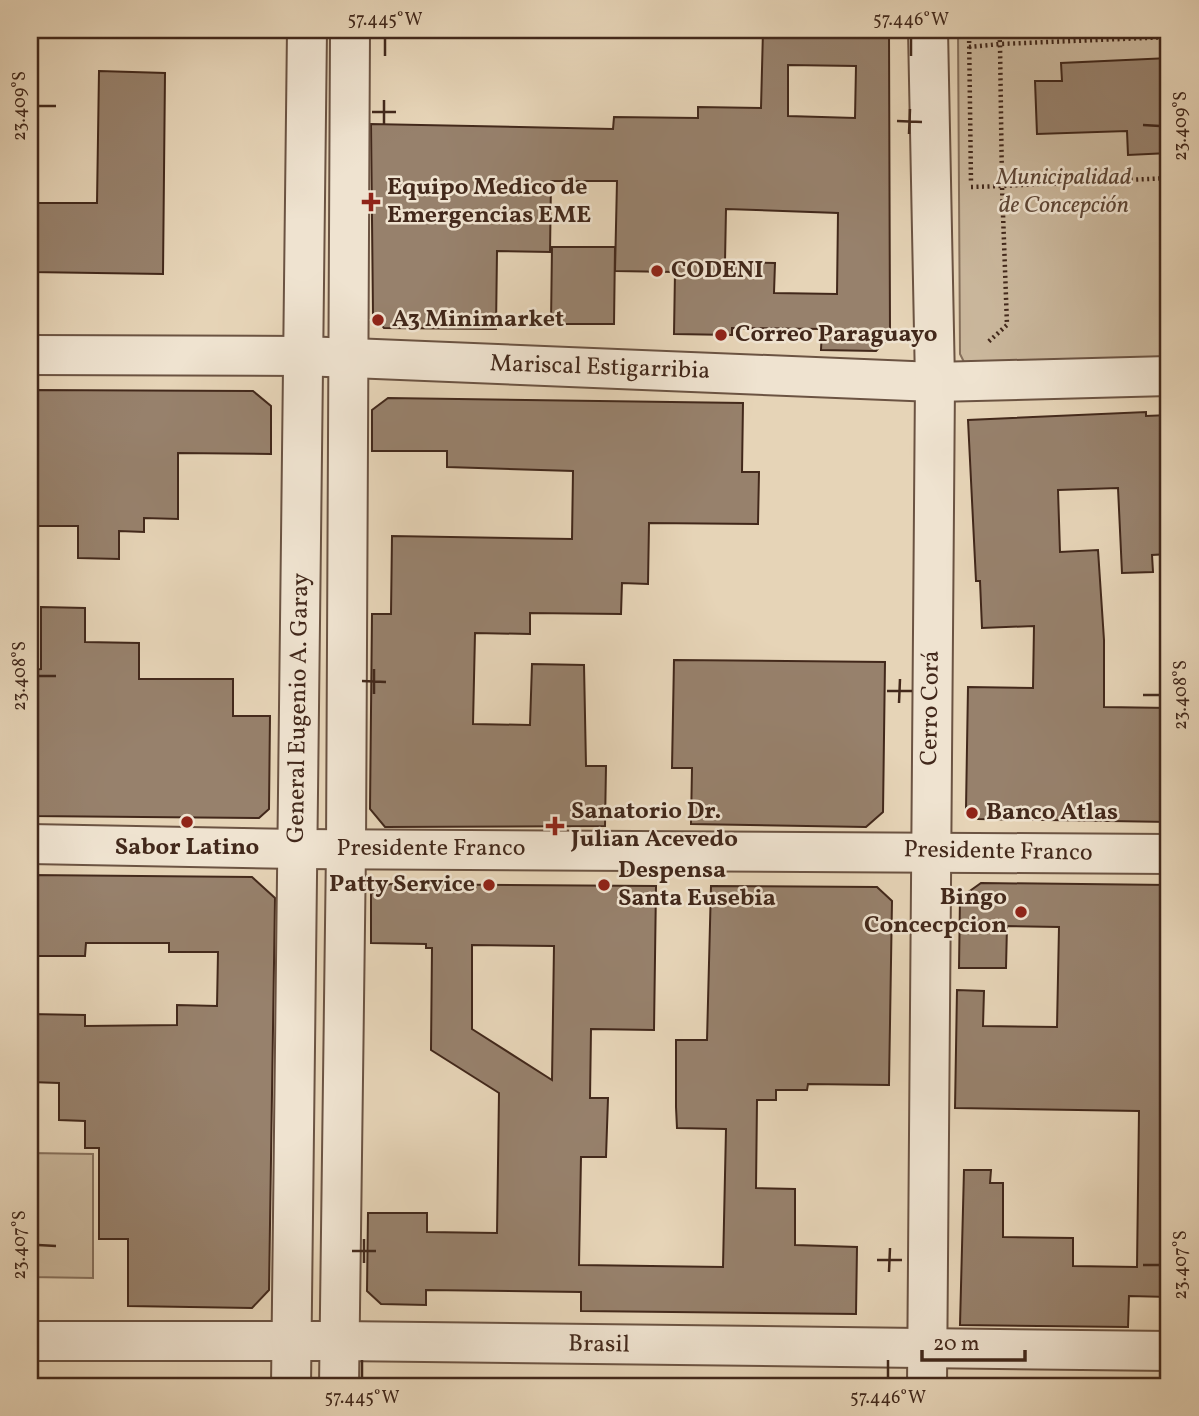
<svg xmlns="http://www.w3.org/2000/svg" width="1199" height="1416" font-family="Vollkorn,serif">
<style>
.green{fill:#cab79c;stroke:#86705c;stroke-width:2}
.building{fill:#97816c;stroke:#42281b;stroke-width:2;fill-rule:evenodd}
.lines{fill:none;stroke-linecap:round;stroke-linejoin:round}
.minor-casing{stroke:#6b5342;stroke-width:42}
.tertiary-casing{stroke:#6b5342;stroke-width:42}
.path{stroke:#42281b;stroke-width:4.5;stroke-dasharray:2 3.5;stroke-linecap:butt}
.minor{stroke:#efe3d0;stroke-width:38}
.tertiary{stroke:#efe3d0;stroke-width:38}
.ticks{fill:none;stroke:#42281b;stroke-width:2.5}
.poi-dot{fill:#8f2418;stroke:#efe3d0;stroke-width:2.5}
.labels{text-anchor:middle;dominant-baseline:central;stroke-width:5;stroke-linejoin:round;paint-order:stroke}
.park-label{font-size:24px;font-style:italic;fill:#5d4535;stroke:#efe3d0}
.poi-label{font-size:24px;font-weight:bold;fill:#42281b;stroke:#efe3d0;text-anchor:start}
.street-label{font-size:24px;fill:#42281b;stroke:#efe3d0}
.neatline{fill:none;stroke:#42281b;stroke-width:2.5}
.ticks-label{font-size:18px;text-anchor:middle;fill:#42281b}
</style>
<rect width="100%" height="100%" fill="#e6d4b7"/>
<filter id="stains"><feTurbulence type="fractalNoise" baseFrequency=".00286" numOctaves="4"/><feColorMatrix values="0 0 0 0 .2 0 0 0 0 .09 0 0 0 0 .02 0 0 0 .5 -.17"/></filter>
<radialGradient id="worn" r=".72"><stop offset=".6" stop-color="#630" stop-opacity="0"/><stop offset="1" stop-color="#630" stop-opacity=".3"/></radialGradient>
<g class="green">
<polygon points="958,30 1169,30 1169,360 964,362 960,354"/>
<polygon points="30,1153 93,1154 93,1278 30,1277"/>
</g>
<g class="building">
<path d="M 763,30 L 889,30 L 890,336 L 876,351 L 821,350 L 822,329 L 732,328 L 732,335 L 674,334 L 675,272 L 615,271 L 617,181 L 551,181 L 550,252 L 497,251 L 496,329 L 384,328 L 373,314 L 371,124 L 613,129 L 614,117 L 698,118 L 698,107 L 761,108 ZM 788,65 L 856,66 L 855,118 L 788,116 ZM 726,209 L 838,213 L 837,294 L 774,293 L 775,263 L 725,262 Z"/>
<polygon points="1169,58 1169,153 1128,155 1127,131 1037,134 1035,81 1062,81 1061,63"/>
<polygon points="99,71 165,73 163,274 30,272 30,203 97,203"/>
<polygon points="552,247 615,247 614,324 551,324"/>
<polygon points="30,390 253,391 271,406 271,454 178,453 178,519 144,518 144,532 119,531 119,559 78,558 78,526 30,526"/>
<polygon points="388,398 743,403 742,472 759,472 758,524 649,523 648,584 622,583 621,614 530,613 530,634 475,633 473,724 530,725 532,664 584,665 586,766 606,766 605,826 385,827 370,809 372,614 391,614 392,536 572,539 573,471 447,467 447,451 372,451 372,410"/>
<polygon points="1146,412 1146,416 1169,415 1169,554 1152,555 1153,572 1122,573 1118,488 1058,490 1060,552 1098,550 1104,640 1104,707 1169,708 1169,822 978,819 966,808 968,687 1033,688 1034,626 982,628 980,581 976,581 968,420"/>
<polygon points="41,607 85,608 85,642 139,643 139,679 233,679 233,716 270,716 269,809 259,818 30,816 30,670 41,669"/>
<polygon points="674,660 885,662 883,812 866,827 691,824 692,768 672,768"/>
<polygon points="30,875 252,877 275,898 269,1290 252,1308 128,1306 128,1239 99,1239 99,1148 85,1148 85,1121 59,1120 59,1083 30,1082 30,1014 85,1015 85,1026 177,1025 177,1005 217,1006 218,952 169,952 169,943 86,943 85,956 30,956"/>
<polygon points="981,883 1169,885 1169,1297 1129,1296 1128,1327 960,1325 964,1170 991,1170 990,1183 1003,1183 1003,1237 1073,1238 1073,1266 1137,1267 1139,1111 955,1108 957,990 984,991 983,1026 1057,1027 1059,927 1007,926 1006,968 959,968 960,898"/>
<path d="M 382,884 L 656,886 L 654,1030 L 591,1029 L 590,1098 L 608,1098 L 606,1157 L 581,1157 L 579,1265 L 723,1267 L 726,1129 L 677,1128 L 676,1107 L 676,1040 L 707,1040 L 711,886 L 877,887 L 892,901 L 889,1085 L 808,1084 L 807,1090 L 776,1090 L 776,1100 L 757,1100 L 756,1188 L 795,1189 L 795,1245 L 857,1247 L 856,1314 L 581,1311 L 581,1292 L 426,1290 L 426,1305 L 381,1304 L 367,1291 L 368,1213 L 427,1213 L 427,1232 L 497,1233 L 499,1093 L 431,1050 L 432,948 L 426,948 L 426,944 L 371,943 L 371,894 ZM 472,945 L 554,946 L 552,1080 L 472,1029 Z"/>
</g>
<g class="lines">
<g class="minor-casing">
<g id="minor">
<polyline points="30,355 303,356 935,382 1169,376"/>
<polyline points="30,844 297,849 1169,854"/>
<polyline points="30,1341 339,1341 1169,1351"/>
<polyline points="291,1386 307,30"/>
<polyline points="339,1386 346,849 350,30"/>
</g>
</g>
<g class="tertiary-casing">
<polyline id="tertiary" points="927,1386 935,382 928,30"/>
</g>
<g class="path">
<polyline points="969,30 971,183"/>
<polyline points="1169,37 1000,44 1002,186 1169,178"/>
<polyline points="969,47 1000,44 999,30"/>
<polyline points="1164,59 1165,30"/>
<polyline points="971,187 1002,186 1007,325 987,343"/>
</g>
<use href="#minor" class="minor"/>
<use href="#tertiary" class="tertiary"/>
</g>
<path class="ticks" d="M 385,56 L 385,38M 911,56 L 911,38M 38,106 L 56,106M 372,112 L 396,112M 897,121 L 922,122M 384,124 L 384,100M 1143,125 L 1160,126M 909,134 L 910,109M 38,676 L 56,676M 362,681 L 386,682M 887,691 L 912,691M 374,694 L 374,669M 1143,695 L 1160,695M 899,703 L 900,679M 38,1245 L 56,1246M 352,1251 L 376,1251M 877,1260 L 902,1260M 364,1263 L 364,1239M 1143,1265 L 1160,1265M 889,1272 L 890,1248M 362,1378 L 362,1360M 888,1378 L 888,1360"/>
<g class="poi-dot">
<path d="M367.5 191.5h7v7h7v7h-7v7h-7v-7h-7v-7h7z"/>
<circle cx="657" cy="271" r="7"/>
<circle cx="378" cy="320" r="7"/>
<circle cx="721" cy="335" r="7"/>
<circle cx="972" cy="813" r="7"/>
<circle cx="187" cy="822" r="7"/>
<path d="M551.5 815.5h7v7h7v7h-7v7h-7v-7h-7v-7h7z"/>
<circle cx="489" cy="885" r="7"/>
<circle cx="604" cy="885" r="7"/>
<circle cx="1021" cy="912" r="7"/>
</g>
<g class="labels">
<g class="park-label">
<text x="1064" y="178">Municipalidad<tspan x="1064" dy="28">de Concepción</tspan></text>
</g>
<g class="poi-label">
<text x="387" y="188">Equipo Medico de<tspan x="387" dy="28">Emergencias EME</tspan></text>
<text x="671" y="271">CODENI</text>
<text x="392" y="320">A3 Minimarket</text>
<text x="735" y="335">Correo Paraguayo</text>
<text x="571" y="812">Sanatorio Dr.<tspan x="571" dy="28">Julian Acevedo</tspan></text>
<text x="986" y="813">Banco Atlas</text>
<text x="187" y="848" text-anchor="middle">Sabor Latino</text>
<text x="618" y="871">Despensa<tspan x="618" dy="28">Santa Eusebia</tspan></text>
<text x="475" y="885" text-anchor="end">Patty Service</text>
<text x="1007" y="898" text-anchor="end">Bingo<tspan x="1007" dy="28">Concecpcion</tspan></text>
</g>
<g class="street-label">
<text transform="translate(600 368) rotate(2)">Mariscal Estigarribia</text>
<text transform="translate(299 708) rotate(-89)">General Eugenio A. Garay</text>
<text transform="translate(931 708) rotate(-89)">Cerro Corá</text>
<text x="431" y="849">Presidente Franco</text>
<text transform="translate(998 852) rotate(1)">Presidente Franco</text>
<text transform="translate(599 1345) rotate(1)">Brasil</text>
</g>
</g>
<rect width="1199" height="1416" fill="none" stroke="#e6d4b7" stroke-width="77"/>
<path d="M922 1350v10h103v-10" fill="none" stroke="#42281b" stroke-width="3.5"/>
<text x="933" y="1350" font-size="21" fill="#42281b" stroke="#efe3d0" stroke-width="5" paint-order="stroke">20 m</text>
<rect x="38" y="38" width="1122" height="1340" class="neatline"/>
<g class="ticks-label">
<text x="385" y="25">57.445°W</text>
<text x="911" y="25">57.446°W</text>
<text transform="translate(19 106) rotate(-90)" y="6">23.409°S</text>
<text transform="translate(1180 126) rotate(-90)" y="6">23.409°S</text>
<text transform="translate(19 676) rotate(-90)" y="6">23.408°S</text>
<text transform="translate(1180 695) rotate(-90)" y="6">23.408°S</text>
<text transform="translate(19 1245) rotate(-90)" y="6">23.407°S</text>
<text transform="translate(1180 1265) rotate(-90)" y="6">23.407°S</text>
<text x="362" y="1403">57.445°W</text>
<text x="888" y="1403">57.446°W</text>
</g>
<rect width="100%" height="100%" filter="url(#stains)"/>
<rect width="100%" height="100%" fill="url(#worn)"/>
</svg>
